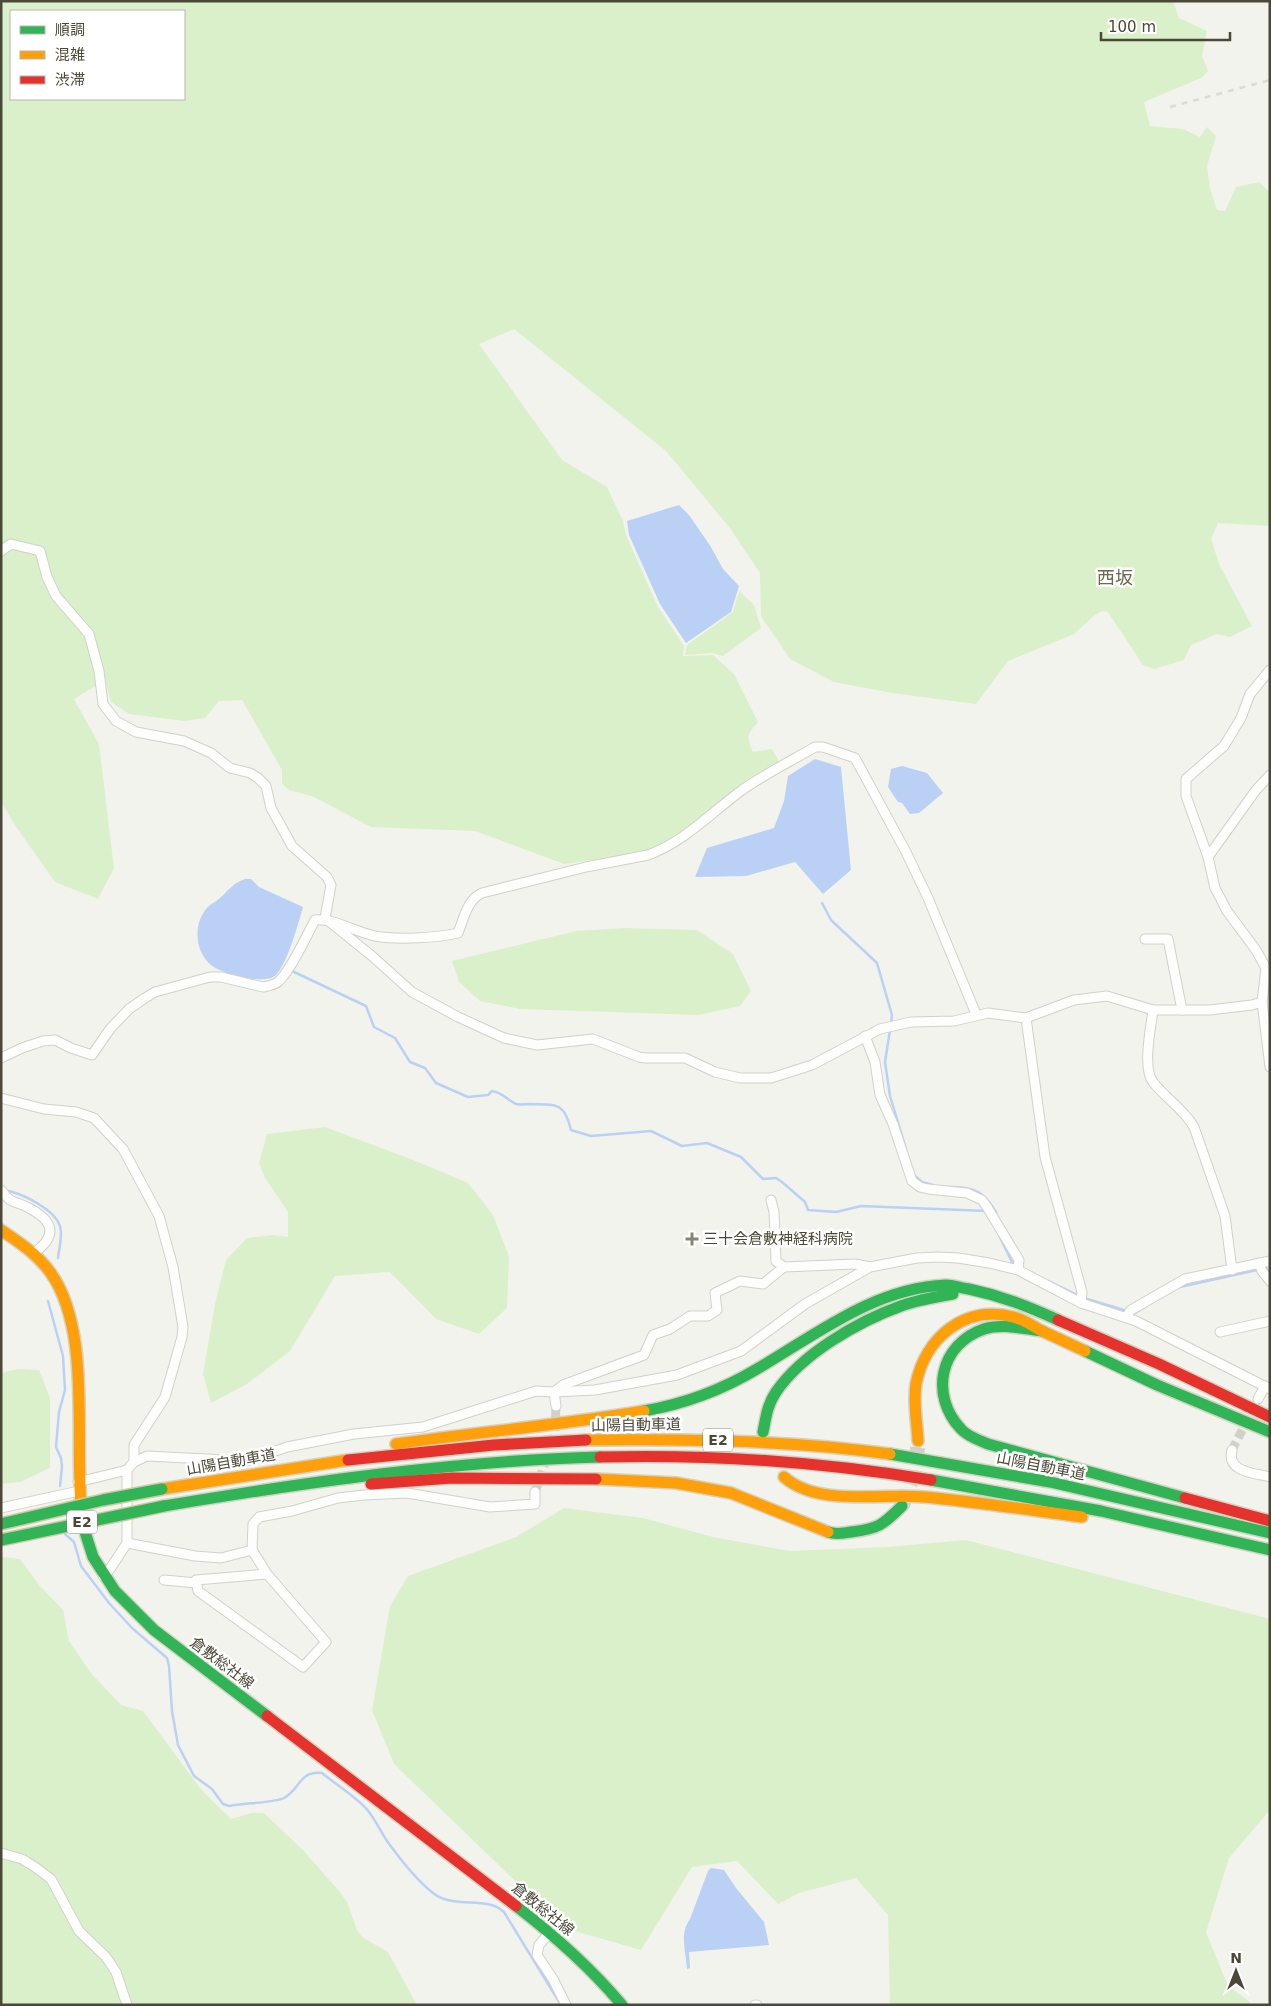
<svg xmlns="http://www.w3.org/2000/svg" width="1271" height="2006" font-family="'DejaVu Sans','Noto Sans JP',sans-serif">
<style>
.green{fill:#daf0cb;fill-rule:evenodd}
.water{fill:#bad1f5}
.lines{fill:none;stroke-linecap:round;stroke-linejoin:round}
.stream{stroke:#bad1f5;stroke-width:2.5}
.street-tunnel{stroke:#d1d1c9;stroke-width:9;stroke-dasharray:9 4.5;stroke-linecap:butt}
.highway-tunnel{stroke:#d1d1c9;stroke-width:15;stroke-dasharray:15 8;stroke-linecap:butt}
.street-casing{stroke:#d1d1ca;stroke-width:11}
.fast-casing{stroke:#d3d3c3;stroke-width:14}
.slow-casing{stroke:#d3d3c3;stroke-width:14}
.jam-casing{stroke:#d3d3c3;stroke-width:14}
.street{stroke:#fdfdfc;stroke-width:9}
.fast{stroke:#30b455;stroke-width:11}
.slow{stroke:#ff9f0a;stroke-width:11}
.jam{stroke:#e5322d;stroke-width:11}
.rail{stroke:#dadad9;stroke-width:2.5;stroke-dasharray:6 6;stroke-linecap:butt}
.fast-bridge-casing{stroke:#cec8a6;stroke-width:14;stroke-linecap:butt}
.fast-bridge{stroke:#30b455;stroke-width:11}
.poi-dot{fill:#868477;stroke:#fff;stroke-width:2}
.labels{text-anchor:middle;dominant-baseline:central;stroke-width:5;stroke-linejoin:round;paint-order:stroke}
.shield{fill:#fff;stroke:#817f73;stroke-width:1}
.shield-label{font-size:14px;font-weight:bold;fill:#4b4837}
.poi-label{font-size:15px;fill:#4b4837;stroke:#fff;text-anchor:start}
.street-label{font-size:15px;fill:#4b4837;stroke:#fff}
.quarter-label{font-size:18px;fill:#6f694d;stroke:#fff}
</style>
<rect width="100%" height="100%" fill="#f3f3ed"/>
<g class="green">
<path d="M 1,1 L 1173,1 L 1179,18 L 1207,31 L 1202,56 L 1208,71 L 1201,78 L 1144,102 L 1150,126 L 1183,129 L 1200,137 L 1207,127 L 1216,136 L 1207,166 L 1210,189 L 1217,210 L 1225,211 L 1236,187 L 1259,182 L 1270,192 L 1270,526 L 1218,523 L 1211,539 L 1220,566 L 1252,626 L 1230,637 L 1217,634 L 1191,645 L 1184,660 L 1154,669 L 1143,665 L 1108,612 L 1102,611 L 1095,615 L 1074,634 L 1008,661 L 976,704 L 892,693 L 834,682 L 790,659 L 761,616 L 760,573 L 729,527 L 666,451 L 514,329 L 479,344 L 562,460 L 607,487 L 623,521 L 626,535 L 658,607 L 684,646 L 683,656 L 713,655 L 734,674 L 758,722 C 747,735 746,737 753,752 L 772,749 L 780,763 L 740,786 L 675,837 L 644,852 L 564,864 L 475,831 L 371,827 L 314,797 L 289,790 L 282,784 L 282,770 L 242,700 L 219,701 L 205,718 L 185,721 L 129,714 L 111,702 L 105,680 L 74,699 L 99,744 L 114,868 L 98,899 L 55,882 L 14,824 L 1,801 ZM 11,11 L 184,11 L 184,99 L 11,99 Z"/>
<polygon points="739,591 754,605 761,628 723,656 712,653 685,655 687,645 733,612"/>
<polygon points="624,928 697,930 733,954 751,991 740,1006 698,1015 520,1009 480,1001 459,982 452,961 576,931"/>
<polygon points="325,1127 416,1161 468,1183 493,1215 509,1256 507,1308 479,1334 436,1319 390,1272 335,1276 290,1351 247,1384 211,1403 203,1374 216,1299 226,1260 247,1238 273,1235 288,1237 288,1212 265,1178 259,1163 267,1134"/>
<polygon points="18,1369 39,1370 50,1398 50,1468 20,1482 1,1484 1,1373"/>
<polygon points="564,1508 643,1518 713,1537 790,1551 887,1547 966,1540 1270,1619 1270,1810 1229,1858 1206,1932 1228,1986 1250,2002 1249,2005 890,2005 888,1915 856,1878 799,1893 778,1904 737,1861 692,1867 641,1950 564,1928 394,1764 372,1710 390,1606 408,1576 516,1537"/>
<polygon points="1,1557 20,1559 40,1586 63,1610 69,1641 91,1673 121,1705 143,1711 200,1788 231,1819 251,1813 264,1813 303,1850 340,1892 347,1902 357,1930 362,1937 388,1952 417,2005 1,2005"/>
</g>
<g class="water">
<polygon points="679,505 689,515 711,547 723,569 739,586 731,612 686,643 660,604 629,535 627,521"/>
<polygon points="815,759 841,767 851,870 823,894 795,862 746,876 695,877 707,848 774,828 784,801 788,776"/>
<polygon points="902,766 927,773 943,793 919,813 910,814 902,803 898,802 888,787 891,769"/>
<path d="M 245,879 L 251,879 L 259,887 L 303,907 C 298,924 288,962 276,975 C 265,986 222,974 211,965 C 195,952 193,925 206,909 C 210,904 216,902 221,897 C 229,890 233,883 245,879 Z"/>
<path d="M 711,1868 L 724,1870 L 736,1888 L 764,1922 L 769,1945 L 689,1952 L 690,1968 L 687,1969 C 686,1952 679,1934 690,1919 L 708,1871 Z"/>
</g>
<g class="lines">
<g class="stream">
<polyline points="822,903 831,920 877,963 892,1015 891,1024"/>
<path d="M 292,971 L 366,1006 L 374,1027 L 395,1038 L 410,1062 L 425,1068 L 436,1083 L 468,1097 L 488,1095 L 492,1091 C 502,1092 507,1100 516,1104 C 519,1105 524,1104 528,1104 C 554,1105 564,1100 571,1130 L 591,1136 L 651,1131 L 682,1146 L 707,1143 L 741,1157 L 763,1179 L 776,1178 L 782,1182 L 805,1202 L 808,1210 L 836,1212 L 861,1206 L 987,1211"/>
<polyline points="890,1030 885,1062 890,1096 906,1149"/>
<polyline points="914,1175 922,1182 933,1185"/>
<path d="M 946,1187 C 959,1187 977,1187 985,1198"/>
<path d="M 9,1191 C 25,1195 55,1210 60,1226 C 63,1235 59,1248 58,1258"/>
<polyline points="989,1202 996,1212 997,1219"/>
<polyline points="996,1229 1012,1262 1017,1265"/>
<polyline points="1048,1281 1079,1296"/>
<polyline points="1180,1287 1266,1268 1270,1273"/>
<polyline points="1084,1298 1127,1311"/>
<polyline points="48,1301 63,1356 65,1390 59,1412 56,1447 61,1458 62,1466 60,1486"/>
<polyline points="1132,1312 1135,1313 1145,1307"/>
<path d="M 64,1530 L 65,1534 L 74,1542 L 81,1566 L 109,1603 L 132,1628 L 167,1658 L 169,1666 L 172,1711 L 178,1745 L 194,1776 L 212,1789 L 223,1804 L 229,1806 C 243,1803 274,1803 284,1798 C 301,1789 298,1771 322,1773 C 335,1784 360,1799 369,1812 C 376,1821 381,1832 387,1841 C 400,1859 415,1879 433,1893 C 455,1910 486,1895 504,1912 L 561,2005"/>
</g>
<g class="street-tunnel">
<polyline points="551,1444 555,1433 556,1406"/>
<polyline points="1232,1450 1248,1419"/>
<polyline points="535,1492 547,1457"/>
</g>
<polyline class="highway-tunnel" points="902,1506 914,1474 918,1445"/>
<g class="street-casing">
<g id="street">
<polyline points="1,551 11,544 40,551 47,577 56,596 89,634 99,671 103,704 116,721 136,732 184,741 211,753 230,768 250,773 258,778 266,786 271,808 292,846 327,877 331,885 325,918"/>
<polyline points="1208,857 1256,790 1270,775"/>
<polyline points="325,918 372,956 412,992 458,1017 504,1038 537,1045 593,1039 639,1057 646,1058 685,1058 715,1072 740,1078 771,1078 812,1065 880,1029 911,1022 954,1021 988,1013 1026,1018 1074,1000 1107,996 1153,1010 1210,1010 1252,1005 1262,1002 1266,968 1256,950 1227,911 1215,888 1208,857 1186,796 1186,779 1224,746 1241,718 1250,694 1270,670"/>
<polyline points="1145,939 1168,939 1182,1010"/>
<polyline points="1262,1002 1270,1067"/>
<path d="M 1153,1010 C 1151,1027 1142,1068 1153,1082 C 1165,1098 1184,1109 1194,1127 L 1225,1216 L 1232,1270"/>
<polyline points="1026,1018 1045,1157 1082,1292 1081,1303"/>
<polyline points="865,1036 875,1062 880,1095 893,1124 912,1181 920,1187 928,1189 967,1193 982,1200 987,1207 1019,1260 1018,1270"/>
<path d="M 1,1058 L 22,1048 L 43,1041 L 55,1040 L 71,1048 L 92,1055 L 110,1029 L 129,1009 L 145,998 L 155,992 L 210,977 L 221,977 L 263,987 C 268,986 274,985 278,982 C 290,972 307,935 315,920 C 331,917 358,933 375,936 C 396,940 437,938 458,933 C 464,918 467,900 482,893 L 586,867 L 648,855 C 684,842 711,813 742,790 C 765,774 791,761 815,747 L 823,747 L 855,758 L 906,852 L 928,898 L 976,1014"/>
<polyline points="1,1098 44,1109 76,1112 94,1118 123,1149 159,1216 173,1267 183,1327 182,1337 165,1397 134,1445 134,1462"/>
<path d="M 1,1190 C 4,1193 6,1197 9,1199 C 14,1203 22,1204 27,1207 C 53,1220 59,1235 34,1253"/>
<polyline points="771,1200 774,1212 776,1261 784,1267 855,1264 870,1267"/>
<polyline points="1259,1263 1262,1271 1270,1281"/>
<polyline points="1126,1317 1131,1310 1185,1279 1270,1261"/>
<polyline points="1220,1332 1270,1321"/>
<polyline points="554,1392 563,1385 644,1355 653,1335 670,1329 690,1316 708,1316 717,1310 715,1293 740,1281 763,1284 784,1267"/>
<polyline points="554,1392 556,1406"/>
<polyline points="1258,1399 1265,1386"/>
<path d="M 1232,1450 C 1226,1472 1254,1473 1270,1477"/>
<polyline points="78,1482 127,1470 134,1462 147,1456 246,1461 287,1447 354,1434 423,1427 536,1391 554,1392 595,1390 677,1375 741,1351 805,1304 870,1267 917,1258 938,1257 958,1258 989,1263 1018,1270 1081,1303 1136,1321 1270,1389"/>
<polyline points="1,1508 79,1491"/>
<polyline points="127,1543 195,1556 221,1558 252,1550"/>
<polyline points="267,1574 252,1550 253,1524 259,1517 292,1511 338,1498 364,1495 407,1493 490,1507 535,1504 535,1492"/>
<polygon points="267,1574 326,1642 303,1667 198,1591 196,1580"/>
<polyline points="103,1576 110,1569 127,1543 127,1470"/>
<polyline points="164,1580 197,1583"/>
<polyline points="1,1853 22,1859 35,1867 51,1879 79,1931 106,1957 116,1972 127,2005"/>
<polyline points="550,1932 539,1945 537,1955 553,1979 566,2005"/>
<polyline points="755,2005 757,2005"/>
</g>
</g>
<g class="fast-casing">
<g id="fast">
<path d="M 1042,1331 C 1024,1329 1002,1323 984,1329 C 940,1344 929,1395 961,1429 C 968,1437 979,1440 988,1444 L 1185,1498"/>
<polyline points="1085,1351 1157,1385 1270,1432"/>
<path d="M 644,1411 C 684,1404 722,1390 757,1369 C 817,1334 874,1288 946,1285 C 953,1285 961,1288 969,1289 C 1002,1296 1027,1306 1058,1320"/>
<path d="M 763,1432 C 766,1418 767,1405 776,1392 C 802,1354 857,1322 901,1306 C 917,1300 935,1297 953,1294"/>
<polyline points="890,1454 1050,1482 1270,1533"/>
<polyline points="931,1480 1101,1511 1270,1550"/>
<polyline points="81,1504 85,1532 93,1557 115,1591 154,1630 267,1716"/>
<path d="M 164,1506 C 308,1482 453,1461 600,1457"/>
<path d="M 828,1532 C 836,1535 843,1533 851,1532 C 878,1529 883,1525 902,1506"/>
<path d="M 516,1906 C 555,1936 591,1968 622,2005"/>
</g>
</g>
<g class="slow-casing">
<g id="slow">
<path d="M 1,1230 C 19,1242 37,1254 50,1272 C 91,1328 75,1436 81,1504"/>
<path d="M 586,1440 C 687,1439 789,1440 890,1454"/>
<path d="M 918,1441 C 917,1422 913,1402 916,1384 C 925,1338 965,1304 1013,1317 C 1023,1319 1031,1325 1040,1330 C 1055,1337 1070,1344 1085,1351"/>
<path d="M 396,1444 C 478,1432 562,1425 644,1411"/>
<path d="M 784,1477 C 818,1507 881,1493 924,1497 C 977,1502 1029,1510 1082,1517"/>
<polyline points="596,1479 676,1483 731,1493 828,1532"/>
<polyline points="162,1489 348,1460"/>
</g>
</g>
<g class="jam-casing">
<g id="jam">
<polyline points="1058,1320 1159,1364 1270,1417"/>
<path d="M 600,1457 C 711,1454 822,1462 931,1480"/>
<polyline points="348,1460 494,1445 586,1440"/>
<polyline points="371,1484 452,1478 596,1479"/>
<polyline points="1185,1498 1270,1521"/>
<polyline points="267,1716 516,1906"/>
</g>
</g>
<use href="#street" class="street"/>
<use href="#fast" class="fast"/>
<use href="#slow" class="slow"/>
<use href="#jam" class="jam"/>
<polyline class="rail" points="1170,107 1270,80"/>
<g class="fast-bridge-casing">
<g id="fast-bridge">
<polyline points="1,1524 103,1500 162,1489"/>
<polyline points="1,1540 164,1506"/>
</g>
</g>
<use href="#fast-bridge" class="fast-bridge"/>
</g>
<path class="poi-dot" d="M689.5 1231.5h5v5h5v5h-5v5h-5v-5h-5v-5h5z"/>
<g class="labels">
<g class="shield">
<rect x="703" y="1428.5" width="30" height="23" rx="4"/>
<rect x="67" y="1510.5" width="30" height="23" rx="4"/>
</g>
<g class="shield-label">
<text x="718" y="1440">E2</text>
<text x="82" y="1522">E2</text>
</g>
<g class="poi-label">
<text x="703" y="1239">三十会倉敷神経科病院</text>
</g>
<g class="street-label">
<text transform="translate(636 1425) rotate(-1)">山陽自動車道</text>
<text transform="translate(231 1462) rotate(-10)">山陽自動車道</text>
<text transform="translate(1041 1466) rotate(11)">山陽自動車道</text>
<text transform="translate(222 1663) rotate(37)">倉敷総社線</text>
<text transform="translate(543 1909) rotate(39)">倉敷総社線</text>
</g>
<g class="quarter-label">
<text x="1115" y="577">西坂</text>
</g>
</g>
<rect width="1271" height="2006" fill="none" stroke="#4b4837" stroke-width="5"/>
<rect x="10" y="10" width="175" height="90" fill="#ffffff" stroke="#b7b6af"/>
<rect x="20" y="26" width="25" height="8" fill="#30b455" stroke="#b7b6af"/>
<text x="55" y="35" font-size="15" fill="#4b4837">順調</text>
<rect x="20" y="51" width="25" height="8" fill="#ff9f0a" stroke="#b7b6af"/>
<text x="55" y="60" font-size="15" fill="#4b4837">混雑</text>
<rect x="20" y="76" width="25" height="8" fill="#e5322d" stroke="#b7b6af"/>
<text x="55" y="85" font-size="15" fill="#4b4837">渋滞</text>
<g transform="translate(1236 1971)" stroke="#ffffff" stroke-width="4" paint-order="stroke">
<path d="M0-4L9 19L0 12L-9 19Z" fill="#4b4837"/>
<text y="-8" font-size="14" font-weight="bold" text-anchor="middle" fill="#4b4837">N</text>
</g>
<path d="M1101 32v8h129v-8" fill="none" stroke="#4b4837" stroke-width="2.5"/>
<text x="1108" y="32" font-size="15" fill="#4b4837" stroke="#ffffff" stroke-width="4" paint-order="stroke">100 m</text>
</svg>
